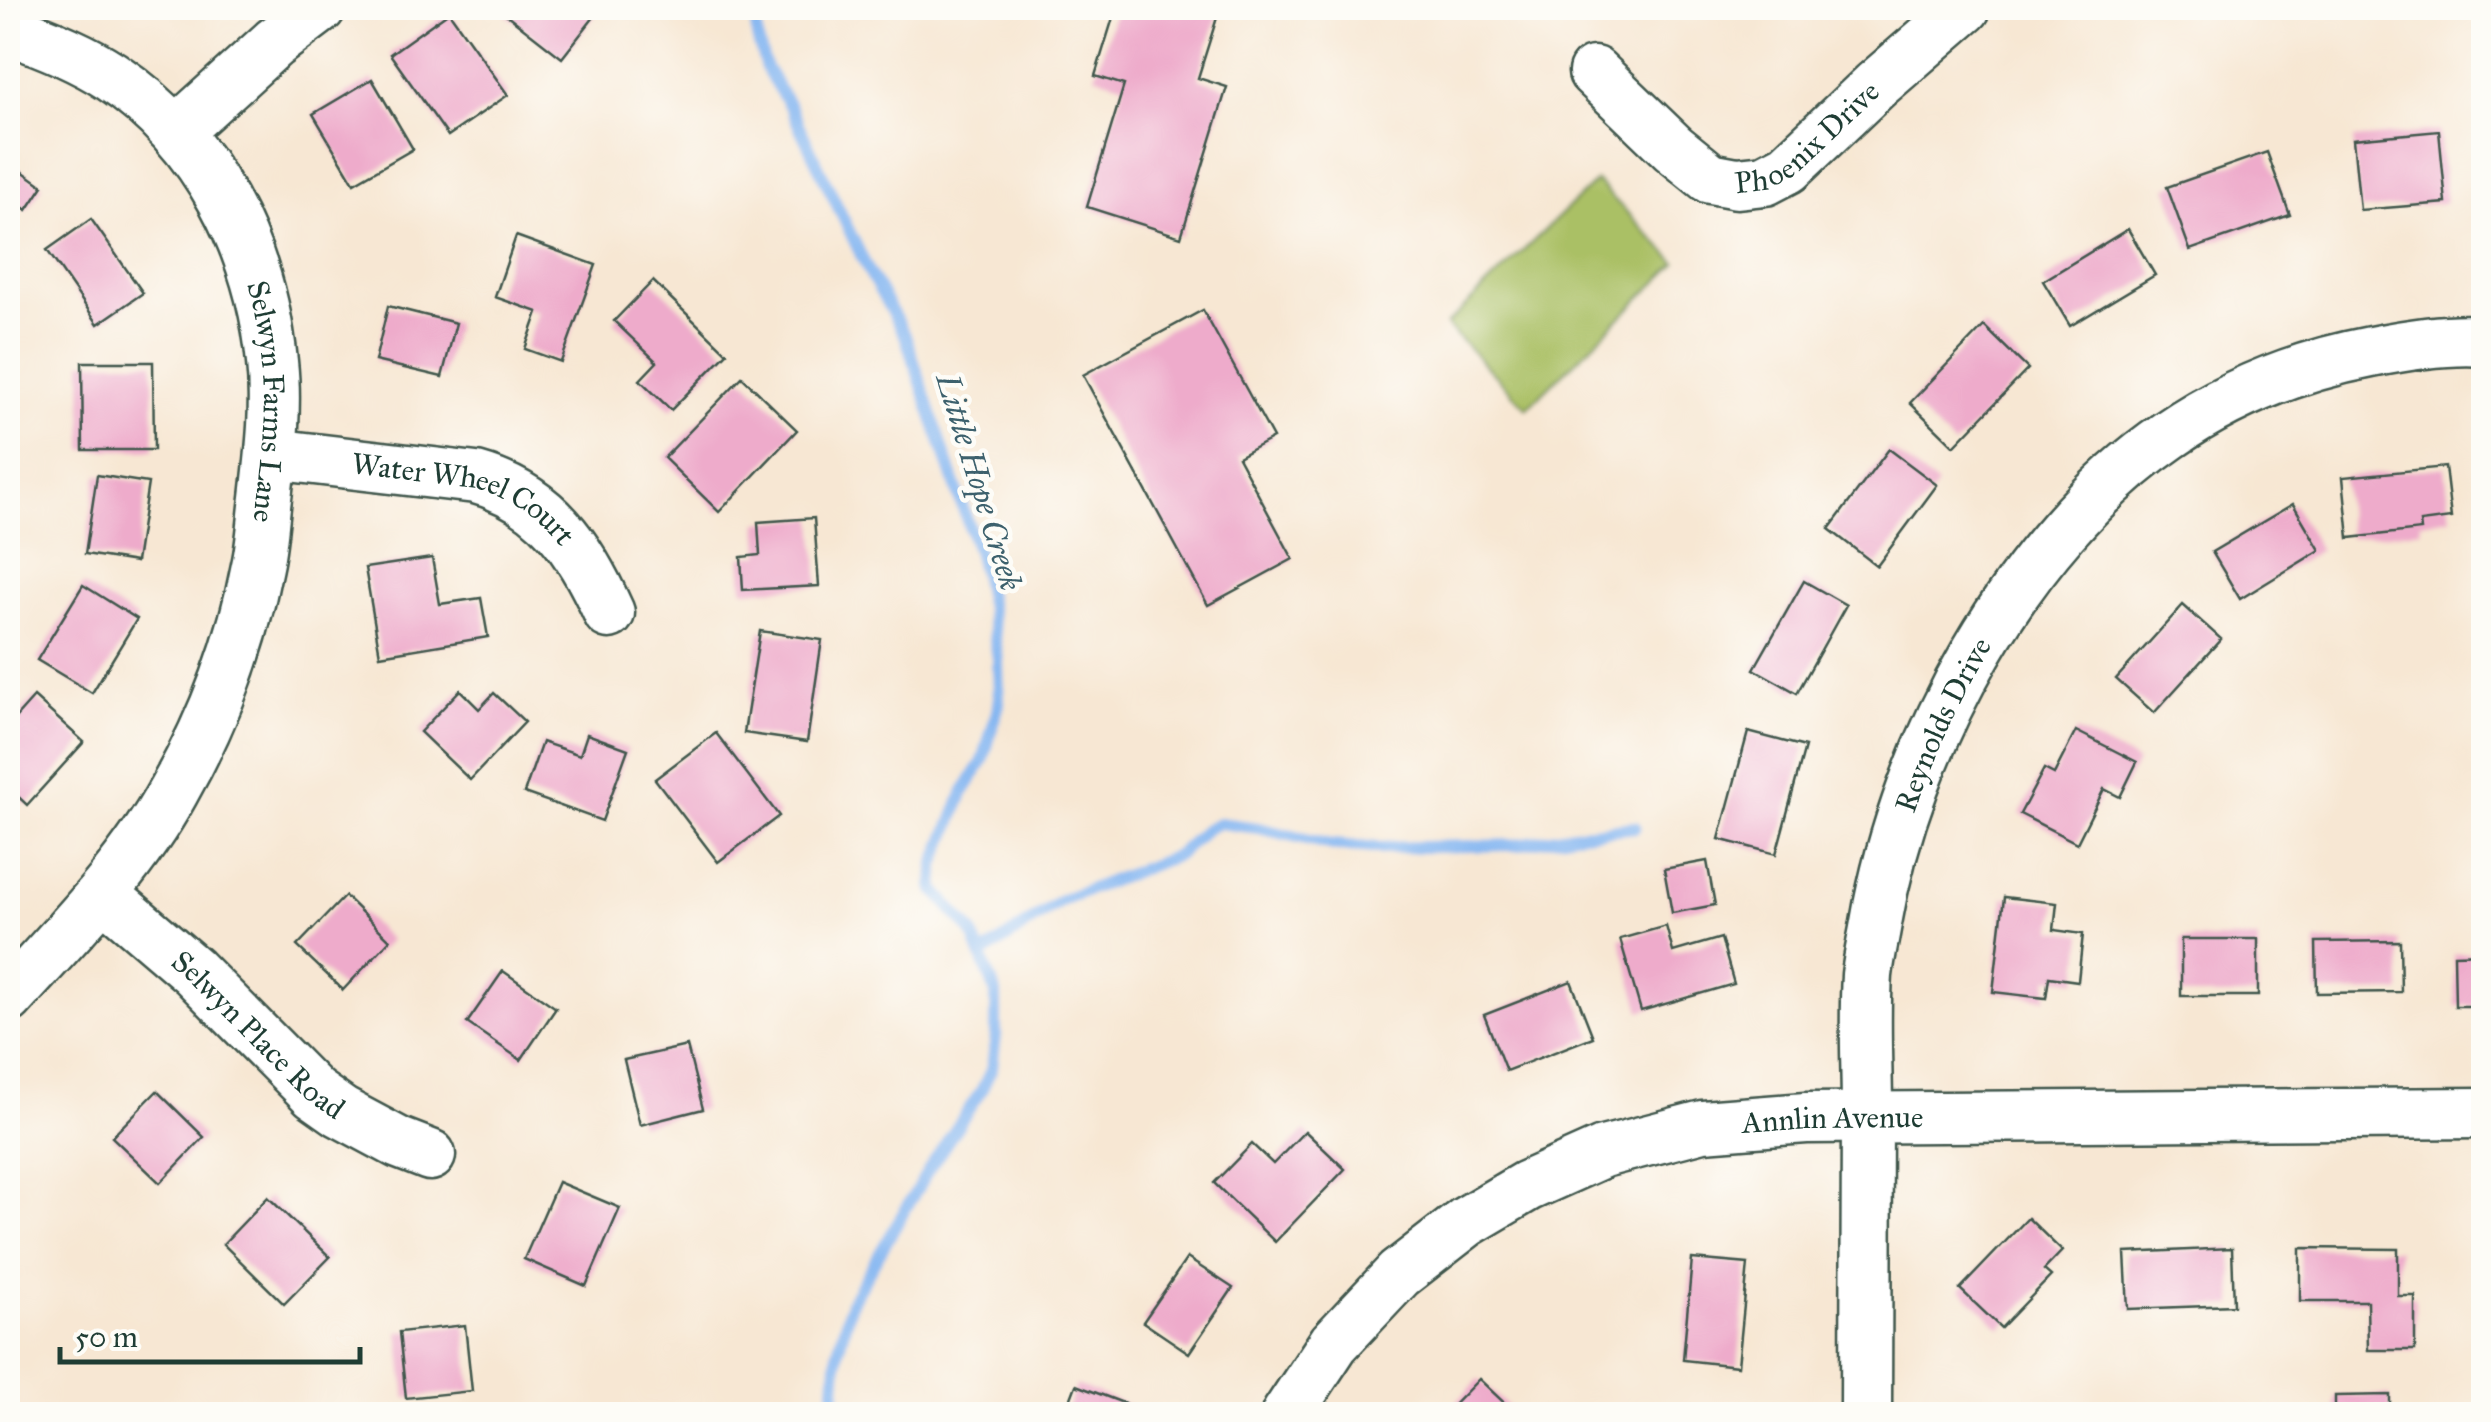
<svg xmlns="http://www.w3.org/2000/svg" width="2491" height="1422" font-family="'IM FELL Great Primer',serif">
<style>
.green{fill:#aac065;stroke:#647e4c;stroke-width:2.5}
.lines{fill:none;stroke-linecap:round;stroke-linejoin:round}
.stream{stroke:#84b6f1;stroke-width:12}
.building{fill:#eeabcb}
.minor-casing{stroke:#3f564c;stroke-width:55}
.minor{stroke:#fff;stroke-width:50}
.labels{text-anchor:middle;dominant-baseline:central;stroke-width:9;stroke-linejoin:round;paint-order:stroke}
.street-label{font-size:30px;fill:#1f3d34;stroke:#fdfcf7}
.water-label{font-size:32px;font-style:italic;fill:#3d616d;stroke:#fdfcf7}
</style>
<rect width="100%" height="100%" fill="#fdfcf7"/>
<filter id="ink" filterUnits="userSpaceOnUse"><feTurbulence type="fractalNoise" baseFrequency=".01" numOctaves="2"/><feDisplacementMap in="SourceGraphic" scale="20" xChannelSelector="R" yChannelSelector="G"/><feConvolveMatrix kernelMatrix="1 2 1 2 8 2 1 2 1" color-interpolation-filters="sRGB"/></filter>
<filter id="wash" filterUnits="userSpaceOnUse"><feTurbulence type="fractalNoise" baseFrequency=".0048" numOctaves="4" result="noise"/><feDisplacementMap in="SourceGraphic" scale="40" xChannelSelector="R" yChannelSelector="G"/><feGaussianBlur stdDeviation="2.25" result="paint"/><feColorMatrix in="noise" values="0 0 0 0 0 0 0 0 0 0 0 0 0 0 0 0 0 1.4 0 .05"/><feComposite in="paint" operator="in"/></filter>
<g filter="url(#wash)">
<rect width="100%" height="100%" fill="#f7e7d3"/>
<polygon class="green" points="1596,181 1677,263 1527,408 1446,325"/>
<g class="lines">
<g class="stream">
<polyline points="754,8 758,41 766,68 790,107 869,272 905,335 977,550 987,590 998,659 999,704 983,761 964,791 935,865 934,889 972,932 996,993 996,1036 992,1068 981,1091 929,1169 851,1302 838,1351 833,1414"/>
<polyline points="982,955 1062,900 1178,855 1206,829 1219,823 1258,828 1332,845 1377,848 1515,845 1573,834 1635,827"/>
</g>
</g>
<g id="blocks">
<g class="building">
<polygon points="498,8 601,8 562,58"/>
<polygon points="1116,8 1220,8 1198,78 1227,87 1181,237 1087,207 1124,85 1095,76"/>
<polygon points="449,12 508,95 448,136 390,54"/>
<polygon points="372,79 413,149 354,183 313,114"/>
<polygon points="2439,131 2446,203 2360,210 2353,139"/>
<polygon points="2267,152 2290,215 2190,250 2167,187"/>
<polygon points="8,161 43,186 27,210 8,197"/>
<polygon points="91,219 143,293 98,324 47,250"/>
<polygon points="2128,229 2155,275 2070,326 2043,281"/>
<polygon points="516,236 596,265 561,362 525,349 538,312 495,297"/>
<polygon points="653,281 727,353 671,410 640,380 657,362 614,321"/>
<polygon points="388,306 456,323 442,377 375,361"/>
<polygon points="1203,310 1273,438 1238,457 1293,559 1208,605 1083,375"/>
<polygon points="1984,326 2028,369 1954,446 1910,403"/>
<polygon points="82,362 153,362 154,450 83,450"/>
<polygon points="742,377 797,430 719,512 664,458"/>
<polygon points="1889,449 1937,485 1877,566 1829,529"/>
<polygon points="2445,467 2451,518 2420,522 2421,530 2349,538 2343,477"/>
<polygon points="97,475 148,483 136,562 85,554"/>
<polygon points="2293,504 2320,550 2240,599 2212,552"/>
<polygon points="814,518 819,586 743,590 741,557 760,555 758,522"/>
<polygon points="432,558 440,604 481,598 488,637 380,655 365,568"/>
<polygon points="1804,581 1846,605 1797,693 1754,669"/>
<polygon points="83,585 137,619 92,693 37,660"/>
<polygon points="2183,605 2221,639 2154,713 2116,679"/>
<polygon points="760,631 822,640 807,742 744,733"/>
<polygon points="460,690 479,709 494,693 525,722 470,780 420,732"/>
<polygon points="34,697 84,742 27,805 8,787 8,726"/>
<polygon points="2076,731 2137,762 2120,797 2104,789 2077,843 2020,814 2044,769 2054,774"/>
<polygon points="1748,732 1805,747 1776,854 1719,839"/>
<polygon points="716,733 779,816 718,862 655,779"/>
<polygon points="587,734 628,749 602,821 524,793 542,742 580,755"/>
<polygon points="1707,861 1715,905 1672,913 1664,869"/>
<polygon points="345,896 390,940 343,990 297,946"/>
<polygon points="2004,897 2057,903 2054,930 2083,934 2078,981 2049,977 2046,998 1993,992"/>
<polygon points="1666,926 1673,952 1721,938 1734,984 1641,1011 1620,939"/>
<rect x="2181" y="939" width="77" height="57"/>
<polygon points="2400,941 2401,992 2317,993 2316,942"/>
<polygon points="2484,953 2484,1006 2455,1006 2454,954"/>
<polygon points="503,971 556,1008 521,1060 467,1023"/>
<polygon points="1571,981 1593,1037 1506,1071 1484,1015"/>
<polygon points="687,1046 703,1109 640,1125 624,1060"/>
<polygon points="157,1091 204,1137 160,1183 112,1137"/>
<polygon points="1305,1131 1345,1169 1275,1242 1214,1183 1252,1144 1273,1164"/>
<polygon points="558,1182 620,1208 586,1286 524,1259"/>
<polygon points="268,1197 330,1257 284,1304 223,1244"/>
<polygon points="2028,1218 2062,1251 2044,1270 2051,1276 2001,1328 1960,1289"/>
<polygon points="2232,1248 2234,1305 2128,1309 2125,1253"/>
<polygon points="2300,1248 2398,1249 2398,1296 2415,1296 2415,1350 2368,1350 2367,1301 2300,1301"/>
<polygon points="1187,1258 1233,1288 1189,1353 1143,1322"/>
<polygon points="1692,1259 1748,1264 1738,1366 1683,1360"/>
<polygon points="465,1325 472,1391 406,1398 399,1332"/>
<polygon points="1479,1379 1516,1414 1445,1414"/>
<polygon points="1076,1385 1152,1414 1065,1414"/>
<polygon points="2390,1395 2390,1414 2335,1414 2335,1396"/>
</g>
</g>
</g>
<g filter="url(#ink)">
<use href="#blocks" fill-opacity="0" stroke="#3f564c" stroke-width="2.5"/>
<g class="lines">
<g class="minor-casing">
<g id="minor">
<path id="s1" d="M 8,29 C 43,41 79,55 111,76 C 207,140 261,249 272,362 C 277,407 271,454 266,498 C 263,521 262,544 257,566 C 242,645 213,722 173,792 C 130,870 67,933 8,998"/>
<path id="s2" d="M 1594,72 L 1673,148 L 1710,178 L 1737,183 L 1765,180 L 1788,168 L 1876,85 L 1965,8"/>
<polyline points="176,132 274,43 320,8"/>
<path id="s3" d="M 272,454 L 476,478 C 547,498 580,548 609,613"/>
<path id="s4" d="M 103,894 L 193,971 L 314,1093 L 341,1112 L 399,1143 L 430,1155"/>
<path id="s5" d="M 1287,1414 L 1334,1343 L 1399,1274 L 1466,1222 L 1527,1186 L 1603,1152 L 1703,1126 L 1806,1118 L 2484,1113"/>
<path id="s6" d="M 1866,1414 C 1866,1313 1866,1212 1867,1111 C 1867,1066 1864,1020 1867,975 C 1869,958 1873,940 1876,923 C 1906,745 2018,538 2169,435 C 2230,393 2298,366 2371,352 C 2406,345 2447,338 2484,341"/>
</g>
</g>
<use href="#minor" class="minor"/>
</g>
</g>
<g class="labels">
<g class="street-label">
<text stroke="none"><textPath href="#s2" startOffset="270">Phoenix Drive</textPath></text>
<text stroke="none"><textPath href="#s1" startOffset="492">Selwyn Farms Lane</textPath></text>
<text stroke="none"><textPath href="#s3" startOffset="200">Water Wheel Court</textPath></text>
<text stroke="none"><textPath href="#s6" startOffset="702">Reynolds Drive</textPath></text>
<text stroke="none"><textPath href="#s4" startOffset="210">Selwyn Place Road</textPath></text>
<text stroke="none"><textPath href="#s5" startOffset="652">Annlin Avenue</textPath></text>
</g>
<g class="water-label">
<text transform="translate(979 482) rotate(73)">Little Hope Creek</text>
</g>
</g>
<rect width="2491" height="1422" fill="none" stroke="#fdfcf7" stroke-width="40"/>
<path d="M60 1347v15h300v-15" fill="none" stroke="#1f3d34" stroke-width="5"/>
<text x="75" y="1347" font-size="30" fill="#1f3d34" stroke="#fdfcf7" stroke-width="8" paint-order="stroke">50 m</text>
</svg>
